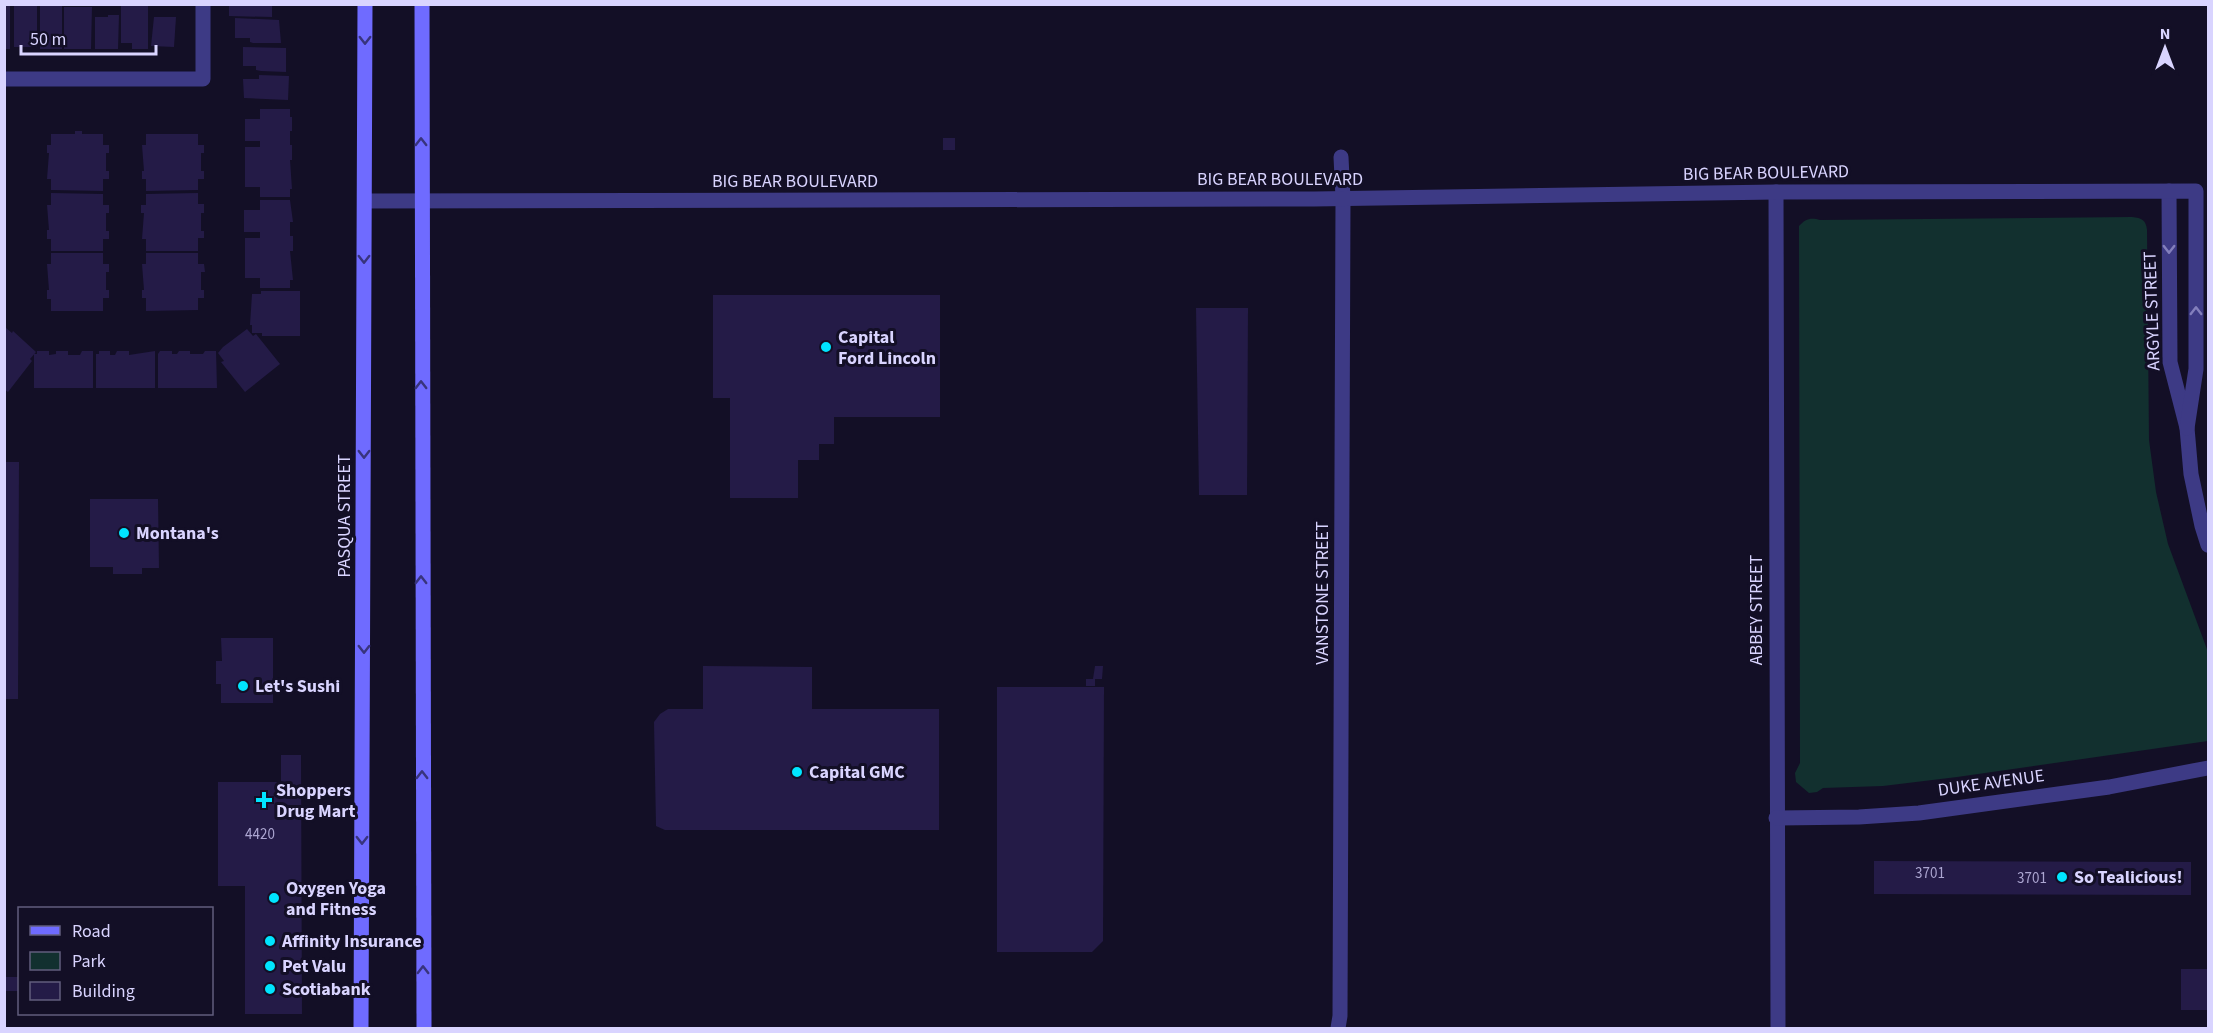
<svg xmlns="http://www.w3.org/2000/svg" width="2213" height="1033" font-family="'Source Sans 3',sans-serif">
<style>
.green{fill:#12302f}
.building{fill:#241b47}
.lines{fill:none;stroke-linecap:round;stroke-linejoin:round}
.minor{stroke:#3d3a85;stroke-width:15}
.tertiary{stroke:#3d3a85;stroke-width:15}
.secondary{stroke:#6f6bff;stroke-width:15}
.oneway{stroke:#38347d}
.oneway2{stroke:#837fbc}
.poi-dot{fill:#00e5ff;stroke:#130f26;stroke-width:2}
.labels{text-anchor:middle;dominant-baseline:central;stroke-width:6;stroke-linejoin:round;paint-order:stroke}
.number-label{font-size:15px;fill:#aca6d1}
.street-label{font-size:18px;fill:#d9d4ff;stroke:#130f26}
.poi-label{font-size:18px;font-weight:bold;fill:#d9d4ff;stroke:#130f26;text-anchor:start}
</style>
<rect width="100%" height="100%" fill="#130f26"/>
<path class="green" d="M 2132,217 C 2142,218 2146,220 2147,230 L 2149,440 L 2156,492 L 2168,544 L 2208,652 L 2208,741 L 1957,777 L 1883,786 L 1823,788 L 1817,792 L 1809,793 L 1796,782 L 1795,773 L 1800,763 L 1799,226 C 1805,219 1811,217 1820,220 Z"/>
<g class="building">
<rect x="4" y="4" width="6" height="45"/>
<rect x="14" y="4" width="23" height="43"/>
<rect x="40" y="4" width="22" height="45"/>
<polygon points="148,4 148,49 132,49 132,43 121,43 121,5"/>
<polygon points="229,4 272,4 272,17 229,16"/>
<polygon points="64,7 92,7 91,49 64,49"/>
<polygon points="108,15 119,15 118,49 95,49 95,17 108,17"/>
<polygon points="154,17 176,17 174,47 151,46"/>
<polygon points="235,18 279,20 281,43 253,43 250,42 250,38 235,38"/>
<polygon points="243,47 286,48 286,72 261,71 256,70 256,66 243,66"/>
<polygon points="259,75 289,76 288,100 244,98 243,79 259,79"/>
<polygon points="260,109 290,109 290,117 292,117 292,131 290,131 290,145 292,145 292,160 290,160 292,189 290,189 290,197 260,197 260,187 245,187 245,147 260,147 260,141 245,141 245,119 260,119"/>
<polygon points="75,131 82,131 82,134 103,134 103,145 109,145 109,153 106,153 106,171 109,171 109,179 103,179 103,191 51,190 51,179 47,179 49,153 47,153 47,145 51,145 51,134 75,134"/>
<polygon points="146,134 198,134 198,145 204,145 204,153 201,153 201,171 204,171 204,179 198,179 198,190 146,191 146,179 142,179 142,171 144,171 142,145 146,145"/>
<rect x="943" y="138" width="12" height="12"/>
<polygon points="51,193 103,194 103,205 109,205 109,213 106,213 106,231 109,231 109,239 103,239 103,251 51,251 51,239 47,239 47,230 49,230 47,205 51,205"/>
<polygon points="198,193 198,204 204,204 204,213 201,213 201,231 204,231 204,238 198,238 198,251 146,251 146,239 142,239 144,213 141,213 141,205 146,205 146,194"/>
<polygon points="260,200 290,200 293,222 290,222 290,236 293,236 293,251 290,251 293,280 290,280 290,288 260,288 260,278 245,278 245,238 260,238 260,232 244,232 244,210 260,210"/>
<polygon points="51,253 103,253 103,264 109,264 109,272 106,272 106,290 109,290 109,298 103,298 103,311 51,311 51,299 47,299 47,290 49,290 47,264 51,264"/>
<polygon points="146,253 198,253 198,264 204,264 205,272 201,272 201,290 204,290 204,298 198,298 198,310 146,311 146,298 142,298 142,290 144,290 142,264 146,264"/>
<polygon points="261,291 300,291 300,336 262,336 262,333 252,333 252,325 250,325 252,294 261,294"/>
<polygon points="713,295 940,295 940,417 834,417 834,444 819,444 819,460 798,460 798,498 730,498 730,398 713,398"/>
<polygon points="1196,308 1248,308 1247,495 1199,495"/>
<polygon points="6,328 12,333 13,331 36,352 30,359 32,361 8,392 4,389"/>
<polygon points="247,329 253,336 256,334 280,364 245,392 221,362 224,361 218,353 223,347"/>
<polygon points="37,351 49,351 49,355 56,354 56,351 68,351 68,355 80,355 82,351 93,351 93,388 34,388 34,354 37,354"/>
<polygon points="99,351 110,351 110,355 115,355 117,351 129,351 129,355 155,351 155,388 96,388 96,354 99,354"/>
<polygon points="160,351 172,351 172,354 177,354 179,351 190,351 190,354 203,354 205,351 216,351 217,388 158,388 158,354"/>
<polygon points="4,462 19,462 18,699 4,699"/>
<polygon points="90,499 158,499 159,568 142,568 142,574 113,574 113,567 90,567"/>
<polygon points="221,638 273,638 273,703 221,703 221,684 216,684 216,661 222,661"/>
<polygon points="703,666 812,667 812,709 939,709 939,830 665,830 656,826 654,722 660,714 668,709 703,709"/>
<polygon points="1095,666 1103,666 1102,679 1093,679"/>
<rect x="1086" y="679" width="9" height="7"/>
<polygon points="997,687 1104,687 1103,941 1092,952 997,952"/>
<polygon points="281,755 301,755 302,1014 245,1014 245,886 218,886 218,782 281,782"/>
<polygon points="1874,861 2191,862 2191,895 1874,894"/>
<rect x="2181" y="969" width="27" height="41"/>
<rect x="4" y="977" width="16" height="14"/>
</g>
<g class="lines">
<g class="minor">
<polyline points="4,79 203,79 203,4"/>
<polyline points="1776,192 1778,1028"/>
<polyline points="1776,818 1859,817 1919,813 2109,787 2208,768"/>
<polyline points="1338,1028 1340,1016 1343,198 1341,157"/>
</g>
<g class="tertiary">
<polyline points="2169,191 2170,362 2187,428 2191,474 2202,526 2208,545"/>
<polyline points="365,201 1314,199 1776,192 2196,191 2196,369 2187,428"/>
</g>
<g class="secondary">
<polyline points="422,4 424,1028"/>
<polyline points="361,1028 365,4"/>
</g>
</g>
<defs><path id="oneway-chevron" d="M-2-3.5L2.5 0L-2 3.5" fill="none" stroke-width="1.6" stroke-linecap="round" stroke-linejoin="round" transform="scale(1.5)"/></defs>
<g class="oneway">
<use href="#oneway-chevron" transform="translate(365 40) rotate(90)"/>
<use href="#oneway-chevron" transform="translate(421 142) rotate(-90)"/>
<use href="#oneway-chevron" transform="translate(364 259) rotate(90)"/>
<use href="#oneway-chevron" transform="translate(421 385) rotate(-90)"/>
<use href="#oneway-chevron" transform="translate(364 454) rotate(90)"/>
<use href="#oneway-chevron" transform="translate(421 580) rotate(-90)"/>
<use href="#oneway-chevron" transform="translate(364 649) rotate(90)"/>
<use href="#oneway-chevron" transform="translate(422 775) rotate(-90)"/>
<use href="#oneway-chevron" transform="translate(362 840) rotate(90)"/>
<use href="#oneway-chevron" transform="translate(423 970) rotate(-90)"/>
</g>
<g class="oneway2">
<use href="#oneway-chevron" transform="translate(2169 249) rotate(90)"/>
<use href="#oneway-chevron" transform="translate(2196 311) rotate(-90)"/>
</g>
<g class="poi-dot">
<circle cx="826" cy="347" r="6"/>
<circle cx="124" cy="533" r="6"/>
<circle cx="243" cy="686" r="6"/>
<circle cx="797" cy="772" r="6"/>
<path d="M261 791h6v6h6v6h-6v6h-6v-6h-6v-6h6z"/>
<circle cx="2062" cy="877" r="6"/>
<circle cx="274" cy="898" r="6"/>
<circle cx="270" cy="941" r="6"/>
<circle cx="270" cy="966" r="6"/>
<circle cx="270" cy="989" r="6"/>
</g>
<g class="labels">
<g class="number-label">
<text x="260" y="834">4420</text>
<text x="1930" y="873">3701</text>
<text x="2032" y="878">3701</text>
</g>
<g class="street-label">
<text transform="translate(1766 173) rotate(-1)">BIG BEAR BOULEVARD</text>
<text x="1280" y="179">BIG BEAR BOULEVARD</text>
<text x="795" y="181">BIG BEAR BOULEVARD</text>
<text transform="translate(2152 311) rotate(-92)">ARGYLE STREET</text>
<text transform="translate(344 516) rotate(-90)">PASQUA STREET</text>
<text transform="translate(1322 593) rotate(-90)">VANSTONE STREET</text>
<text transform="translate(1756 610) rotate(-90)">ABBEY STREET</text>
<text transform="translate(1991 783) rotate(-8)">DUKE AVENUE</text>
</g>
<g class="poi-label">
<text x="838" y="337">Capital<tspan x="838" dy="21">Ford Lincoln</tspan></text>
<text x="136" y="533">Montana's</text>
<text x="255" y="686">Let's Sushi</text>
<text x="809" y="772">Capital GMC</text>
<text x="276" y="790">Shoppers<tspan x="276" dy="21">Drug Mart</tspan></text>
<text x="2074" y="877">So Tealicious!</text>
<text x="286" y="888">Oxygen Yoga<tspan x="286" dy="21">and Fitness</tspan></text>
<text x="282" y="941">Affinity Insurance</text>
<text x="282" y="966">Pet Valu</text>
<text x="282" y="989">Scotiabank</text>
</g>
</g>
<rect width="2213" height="1033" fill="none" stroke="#d9d4ff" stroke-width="12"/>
<rect x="18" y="907" width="195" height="108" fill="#130f26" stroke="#625e7d" stroke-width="1.5"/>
<rect x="30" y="926" width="30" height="9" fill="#6f6bff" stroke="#625e7d" stroke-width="1.5"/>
<text x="72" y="937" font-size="18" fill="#d9d4ff">Road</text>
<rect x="30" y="952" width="30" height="18" fill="#12302f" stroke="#625e7d" stroke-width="1.5"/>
<text x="72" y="967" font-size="18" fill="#d9d4ff">Park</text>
<rect x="30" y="982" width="30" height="18" fill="#241b47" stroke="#625e7d" stroke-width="1.5"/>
<text x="72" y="997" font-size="18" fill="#d9d4ff">Building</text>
<g transform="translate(2165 48)" stroke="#130f26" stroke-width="4.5" paint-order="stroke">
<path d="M0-4.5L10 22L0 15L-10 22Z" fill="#d9d4ff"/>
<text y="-9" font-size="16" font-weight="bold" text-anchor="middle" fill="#d9d4ff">N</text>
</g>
<path d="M21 45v9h135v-9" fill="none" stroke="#d9d4ff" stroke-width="3"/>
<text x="30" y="45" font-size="18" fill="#d9d4ff" stroke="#130f26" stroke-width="4.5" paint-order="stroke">50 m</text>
</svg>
